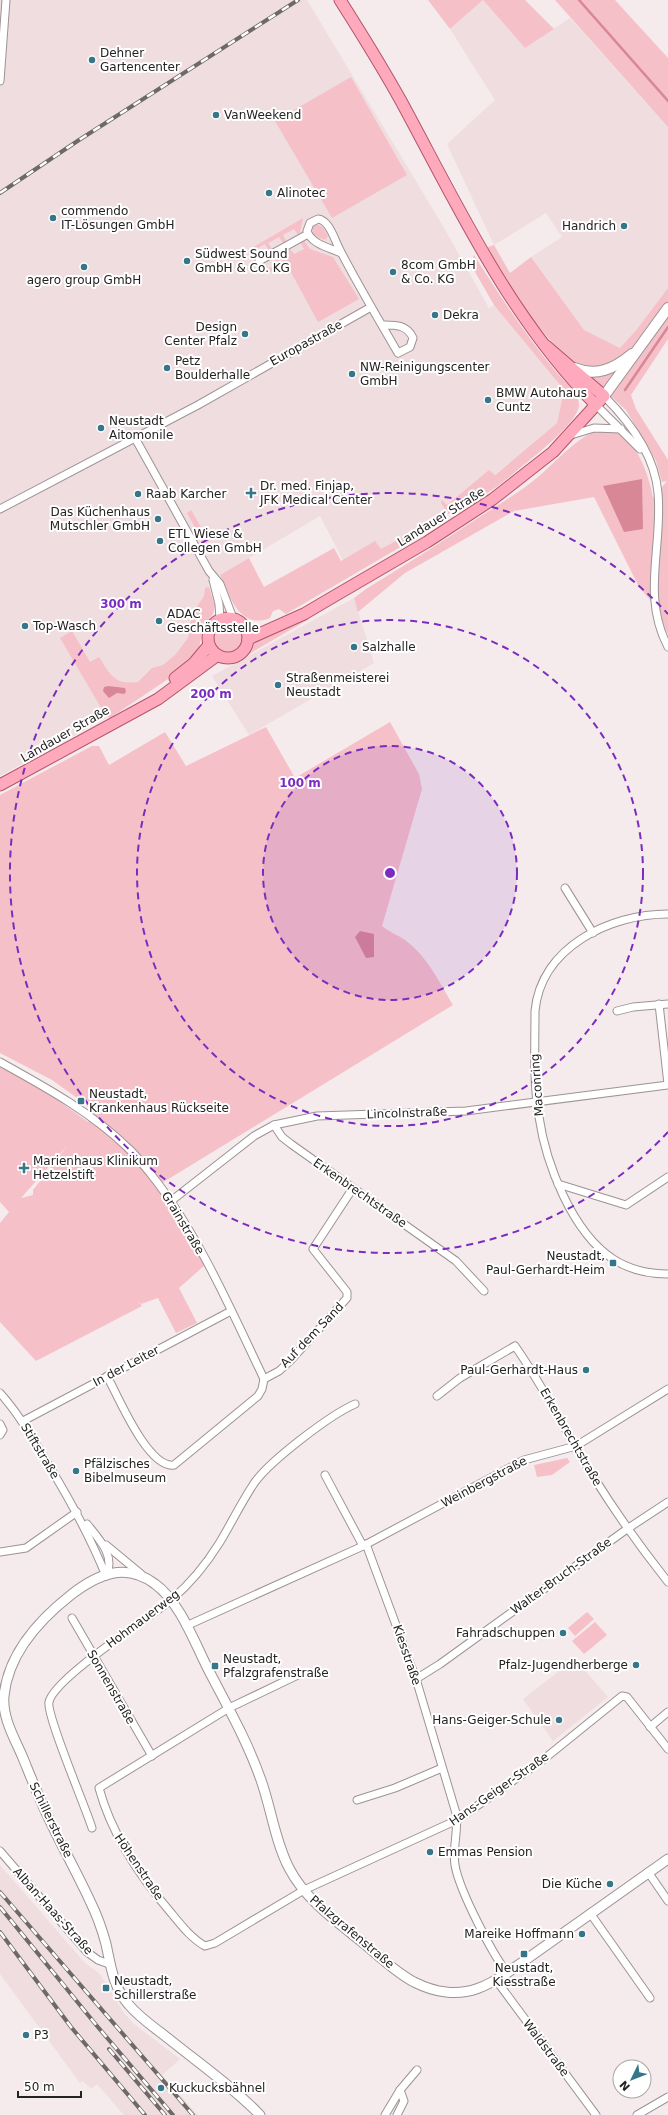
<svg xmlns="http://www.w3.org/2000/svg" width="668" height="2115" font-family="'DejaVu Sans',sans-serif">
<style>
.built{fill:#f0dde0}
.green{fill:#f5c0c8;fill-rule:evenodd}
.water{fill:#d88796}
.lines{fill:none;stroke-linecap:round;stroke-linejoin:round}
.stream{stroke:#d88796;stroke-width:2.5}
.minor-casing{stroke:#9c9394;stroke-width:9}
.tertiary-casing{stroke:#9c9394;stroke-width:11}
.secondary-casing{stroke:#9c9394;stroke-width:12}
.primary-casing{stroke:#b3546a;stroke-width:13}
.minor{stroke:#fff;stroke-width:7}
.tertiary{stroke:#fff;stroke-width:9}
.secondary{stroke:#fff;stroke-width:10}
.primary{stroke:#ffa9bd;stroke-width:11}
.rail-casing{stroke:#6e6969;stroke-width:4}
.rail{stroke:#fff;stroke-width:2.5;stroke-dasharray:8;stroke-linecap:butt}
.ring{fill:none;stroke:#7b2cbf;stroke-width:2;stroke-dasharray:7 5}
.poi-dot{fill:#357789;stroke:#fff;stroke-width:1.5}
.labels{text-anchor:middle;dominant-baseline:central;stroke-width:4;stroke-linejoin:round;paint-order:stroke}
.poi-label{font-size:12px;fill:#252222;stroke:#fff;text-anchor:start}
.street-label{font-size:12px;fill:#252222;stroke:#fff}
.centre{fill:#7b2cbf;stroke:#fff;stroke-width:2}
.ring-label{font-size:12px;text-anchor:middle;font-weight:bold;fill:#7b2cbf;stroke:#fff;stroke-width:4;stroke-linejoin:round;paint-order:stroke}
</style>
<rect width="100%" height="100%" fill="#f5ebec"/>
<g class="built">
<polygon points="0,0 307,0 443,226 489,308 494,305 564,390 557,423 448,513 349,572 320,516 220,575 208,584 211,592 211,617 173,672 108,717 0,776"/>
<polygon points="483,0 525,48 570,18 668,127 668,288 637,329 620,348 584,330 531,257 562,237 546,213 494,245 447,144 495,100 450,29"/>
<polygon points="354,598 374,663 249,735 212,676"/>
<polygon points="575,1659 608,1697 553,1741 523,1699"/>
<polygon points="0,1865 85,1963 100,1974 124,2013 134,2024 180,2059 162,2075 198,2115 124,2115 97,2084 91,2089 83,2081 80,2083 0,1974"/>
</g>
<g class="green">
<polygon points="428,0 525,0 554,29 525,48 483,0 450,29"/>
<polygon points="555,0 615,0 668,58 668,127"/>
<polygon points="351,77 407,175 332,218 275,121"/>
<polygon points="303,218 300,232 298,235 294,229 283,235 286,241 283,243 279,237 268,243 272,249 269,251 265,244 254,250 258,257 257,262 250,249"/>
<polygon points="316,224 323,227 328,236 325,240 313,235 312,226"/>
<polygon points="304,241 310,249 333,257 359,299 318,322 286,263 267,274 265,271 276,264 273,258 277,256 280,262 290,256 287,250 290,249 294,254 304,249 301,243"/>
<path d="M 494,245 L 510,273 L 531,257 L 584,330 L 620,348 L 637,329 L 668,288 L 668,339 L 631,395 L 636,409 L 668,460 L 668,634 L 651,601 L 639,587 L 594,497 L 514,511 L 405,573 L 358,612 L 354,598 L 366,589 C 404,566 441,542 478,518 C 498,505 520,492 538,477 C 554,464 583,430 603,430 C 634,429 649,474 653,498 L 667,481 L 662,482 L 656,461 L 626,410 L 555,346 L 532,319 L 485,248 Z"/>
<path d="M 474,255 C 500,296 526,336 558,374 C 565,382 580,394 579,406 C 577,423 535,456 521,467 C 509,477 496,489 482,496 C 479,497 476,497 473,498 C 465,503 458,513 448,514 L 441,503 L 442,500 L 447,505 L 489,470 L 495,475 L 557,423 L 564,390 L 494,305 L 471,265 Z"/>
<polygon points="191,510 209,541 204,544 187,513"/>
<path d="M 422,527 L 426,532 L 286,614 L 279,609 L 273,611 L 270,618 C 240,630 230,597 220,575 L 249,558 L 264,587 L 334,548 L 341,561 L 375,541 L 381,549 Z"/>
<path d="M 209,587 L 215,606 L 213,614 L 203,627 L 199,649 L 183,669 L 110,718 L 106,716 L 60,638 L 72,631 L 90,662 L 99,657 C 111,676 115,685 138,682 L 152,668 L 163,665 L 175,655 L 188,638 L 192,614 L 204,596 L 205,588 Z"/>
<polygon points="310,617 309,619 249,654 248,649 254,640"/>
<circle cx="228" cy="637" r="15"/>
<path d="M 390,722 L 419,774 L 422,789 L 382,926 C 389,932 398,935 405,940 C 427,956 440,983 453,1005 L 157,1186 L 205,1265 L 179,1288 L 197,1323 L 176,1333 L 158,1298 L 141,1304 L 137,1300 L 142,1306 L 36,1361 L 0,1322 L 0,1223 L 9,1212 L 0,1202 L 0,1067 L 45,1091 L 88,1122 L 98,1113 L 52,1080 L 0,1053 L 0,795 L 92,746 L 99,746 L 109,765 L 165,732 L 186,766 L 266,727 L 295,778 ZM 68,1145 L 33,1190 L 33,1195 L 21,1198 Z"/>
<polygon points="567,1458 570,1462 552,1475 537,1477 534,1465"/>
<polygon points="587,1612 594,1619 575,1636 568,1628"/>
<polygon points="595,1622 607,1635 584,1654 572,1641"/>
</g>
<g class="water">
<polygon points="642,479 643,529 624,532 603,486"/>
<polygon points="108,686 125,688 126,692 124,694 117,693 109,698 103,691 104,687"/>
<polygon points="360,931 374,934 374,957 366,958 355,937"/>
</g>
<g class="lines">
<g class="stream">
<polyline points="579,0 668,101"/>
<polyline points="625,390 668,327"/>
</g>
<g class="minor-casing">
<g id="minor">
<polyline points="0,81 6,0"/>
<path d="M 341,253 C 330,248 311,244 307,231 L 310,223 L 318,219 C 330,220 335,242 341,252 C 359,287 379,320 398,353 L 410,347 L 413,338 C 407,324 394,325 382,325"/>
<polyline points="259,261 308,234"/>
<path d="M 604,396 C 629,421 655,456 658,493 C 663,546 641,596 668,647"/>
<polyline points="596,405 640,449"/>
<polyline points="571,435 594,428 621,429"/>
<polyline points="135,438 209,571 220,584 233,618"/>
<polyline points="0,509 198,405 371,307"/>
<polyline points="213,580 219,604 220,619"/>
<polyline points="565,888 593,933"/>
<path d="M 668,914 C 610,914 541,947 535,1011 C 535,1046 533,1082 539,1117 C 546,1164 572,1232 613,1259 C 630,1270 649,1274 668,1274"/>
<polyline points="659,1004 668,1084"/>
<polyline points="617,1011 633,1007 668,1004"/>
<path d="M 0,1062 C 45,1087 91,1112 128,1148 C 136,1155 143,1165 150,1173 C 198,1233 231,1310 264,1379"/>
<polyline points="274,1125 282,1137 291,1144 456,1261 484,1291"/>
<polyline points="558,1184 626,1205 668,1177"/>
<polyline points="171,1201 254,1136 274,1125 317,1116 466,1111 668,1085"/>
<path d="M 107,1376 C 118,1396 148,1469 174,1465 L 258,1396 L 262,1389 L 264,1379"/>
<polyline points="264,1379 279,1371 291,1360 347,1298 347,1292 313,1249 353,1188"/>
<path d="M 0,1393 C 19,1414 33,1439 48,1464 C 70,1500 90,1536 106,1576"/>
<path d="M 437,1396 L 460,1378 L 515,1346 C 544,1387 566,1433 593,1476 C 616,1513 641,1548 668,1582"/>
<polyline points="23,1421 231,1311"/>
<polyline points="0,1424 3,1430 0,1435"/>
<polyline points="325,1475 363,1546"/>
<path d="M 87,1524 C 99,1539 116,1556 106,1576"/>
<path d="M 366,1544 L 416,1679 L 456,1813 C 459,1830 452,1847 455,1865 C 459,1890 492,1953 507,1973"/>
<polyline points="106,1545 141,1574"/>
<polyline points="0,1552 26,1548 77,1512"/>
<polyline points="72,1618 152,1756"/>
<polyline points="186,1626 363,1546 524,1460 576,1446 668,1389"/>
<path d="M 302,1673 L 229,1708 L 99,1788 C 112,1836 140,1877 172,1914 C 181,1925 192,1939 205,1946 L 215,1943 L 304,1890 L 457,1820 L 544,1759 L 622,1696 L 627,1697 L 668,1749"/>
<polyline points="416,1679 440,1664 627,1529 668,1502"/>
<polyline points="650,1727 668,1712"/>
<polyline points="357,1800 395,1788 442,1768"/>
<path d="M 92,1828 C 86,1808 46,1715 49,1702 C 54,1678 149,1618 171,1600 C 190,1584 207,1563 220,1542 C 232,1522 242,1501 255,1482 C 271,1460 330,1415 355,1404"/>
<polyline points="0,1851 87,1952 98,1960 109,1964"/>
<polyline points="648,1872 668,1901"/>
<polyline points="590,1913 650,1998"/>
<polyline points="496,1980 596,2115"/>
<polyline points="385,2115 400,2090 417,2070"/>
<polyline points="397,2115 404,2101 400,2090"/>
<polyline points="637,2115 668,2097"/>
</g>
</g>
<g class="tertiary-casing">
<path id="tertiary" d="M 260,2115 C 233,2087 200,2064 169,2039 C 155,2028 140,2018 129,2005 C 113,1987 111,1967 106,1944 C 102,1929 97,1915 90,1901 C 78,1875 64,1850 52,1825 C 41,1803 32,1780 23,1758 C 15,1739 2,1718 4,1696 C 8,1654 40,1619 72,1594 C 98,1574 126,1562 155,1584 C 179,1601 194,1641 207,1667 C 226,1704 247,1740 261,1780 C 271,1808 275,1841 289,1868 C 306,1901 339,1923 367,1946 C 382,1959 397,1973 414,1982 C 424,1987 435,1991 446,1992 C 469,1995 487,1986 507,1973 L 668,1859"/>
</g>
<g class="secondary-casing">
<g id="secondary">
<path d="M 574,368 C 596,377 614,369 632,354"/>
<polyline points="604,396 668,308"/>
</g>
</g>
<g class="primary-casing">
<g id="primary">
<path d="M 340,0 C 361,33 382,67 401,101 C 459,208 509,317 596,405"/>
<circle cx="228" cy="638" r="20"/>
<polyline points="248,639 304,614 326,601 427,542 493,499 553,452 604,396 546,346"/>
<polyline points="175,678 194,663 209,645"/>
<polyline points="0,785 158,699 215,657 219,656"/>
</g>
</g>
<use href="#minor" class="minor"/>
<use href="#tertiary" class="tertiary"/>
<use href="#secondary" class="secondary"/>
<use href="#primary" class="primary"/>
<g class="rail-casing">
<g id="rail">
<polyline points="0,193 79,140 298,0"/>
<polyline points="0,1892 193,2115"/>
<polyline points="0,1907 97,2026 173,2115"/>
<polyline points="0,1932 71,2027 145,2115"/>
<polyline points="109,2049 165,2115"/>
</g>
</g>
<use href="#rail" class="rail"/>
</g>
<circle cx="390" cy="873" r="127" fill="#7b2cbf" fill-opacity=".12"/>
<g class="ring">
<circle cx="390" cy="873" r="127"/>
<circle cx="390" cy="873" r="253"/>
<path d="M668 1132A380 380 0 1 1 668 614"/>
</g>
<g class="poi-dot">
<circle cx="92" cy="60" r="4"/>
<circle cx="216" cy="115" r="4"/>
<circle cx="269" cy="193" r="4"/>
<circle cx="53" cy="218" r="4"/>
<circle cx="624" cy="226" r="4"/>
<circle cx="187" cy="261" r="4"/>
<circle cx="84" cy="267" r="4"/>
<circle cx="393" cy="272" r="4"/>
<circle cx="435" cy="315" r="4"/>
<circle cx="245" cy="334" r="4"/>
<circle cx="167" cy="368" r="4"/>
<circle cx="352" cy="374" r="4"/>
<circle cx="488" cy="400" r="4"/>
<circle cx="101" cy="428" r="4"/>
<path d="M249 487h4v4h4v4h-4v4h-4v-4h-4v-4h4z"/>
<circle cx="138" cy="494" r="4"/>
<circle cx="158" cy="519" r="4"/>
<circle cx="160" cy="541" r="4"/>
<circle cx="159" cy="621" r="4"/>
<circle cx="25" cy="626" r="4"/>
<circle cx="354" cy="647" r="4"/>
<circle cx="278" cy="685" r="4"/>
<rect x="77" y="1097" width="8" height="8" rx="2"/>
<path d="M22 1162h4v4h4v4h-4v4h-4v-4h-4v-4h4z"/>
<rect x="609" y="1259" width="8" height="8" rx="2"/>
<circle cx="586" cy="1370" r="4"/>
<circle cx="76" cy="1471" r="4"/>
<circle cx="563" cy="1633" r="4"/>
<circle cx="636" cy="1665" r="4"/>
<rect x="211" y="1662" width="8" height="8" rx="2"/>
<circle cx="559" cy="1720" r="4"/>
<circle cx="430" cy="1852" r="4"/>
<circle cx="610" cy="1884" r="4"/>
<circle cx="582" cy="1934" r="4"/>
<rect x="520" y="1950" width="8" height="8" rx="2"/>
<rect x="102" y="1984" width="8" height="8" rx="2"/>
<circle cx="26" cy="2035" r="4"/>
<circle cx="161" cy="2088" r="4"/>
</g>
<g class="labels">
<g class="poi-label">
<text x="100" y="53">Dehner<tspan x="100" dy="14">Gartencenter</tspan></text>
<text x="224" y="115">VanWeekend</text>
<text x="277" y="193">Alinotec</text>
<text x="61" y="211">commendo<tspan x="61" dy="14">IT-Lösungen GmbH</tspan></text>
<text x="616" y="226" text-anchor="end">Handrich</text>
<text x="195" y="254">Südwest Sound<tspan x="195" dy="14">GmbH &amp; Co. KG</tspan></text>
<text x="401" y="265">8com GmbH<tspan x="401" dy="14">&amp; Co. KG</tspan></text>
<text x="84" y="280" text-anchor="middle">agero group GmbH</text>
<text x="443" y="315">Dekra</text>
<text x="237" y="327" text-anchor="end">Design<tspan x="237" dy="14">Center Pfalz</tspan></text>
<text x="175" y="361">Petz<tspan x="175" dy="14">Boulderhalle</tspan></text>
<text x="360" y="367">NW-Reinigungscenter<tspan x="360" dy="14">GmbH</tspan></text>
<text x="496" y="393">BMW Autohaus<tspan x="496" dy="14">Cuntz</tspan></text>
<text x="109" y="421">Neustadt<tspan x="109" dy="14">Aitomonile</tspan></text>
<text x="260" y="486">Dr. med. Finjap,<tspan x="260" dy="14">JFK Medical Center</tspan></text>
<text x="146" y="494">Raab Karcher</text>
<text x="150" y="512" text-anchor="end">Das Küchenhaus<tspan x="150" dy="14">Mutschler GmbH</tspan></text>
<text x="168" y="534">ETL Wiese &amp;<tspan x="168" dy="14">Collegen GmbH</tspan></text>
<text x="167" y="614">ADAC<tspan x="167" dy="14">Geschäftsstelle</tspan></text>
<text x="33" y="626">Top-Wasch</text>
<text x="362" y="647">Salzhalle</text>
<text x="286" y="678">Straßenmeisterei<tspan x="286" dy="14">Neustadt</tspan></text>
<text x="89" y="1094">Neustadt,<tspan x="89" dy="14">Krankenhaus Rückseite</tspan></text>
<text x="33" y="1161">Marienhaus Klinikum<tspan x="33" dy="14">Hetzelstift</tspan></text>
<text x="605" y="1256" text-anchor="end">Neustadt,<tspan x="605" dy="14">Paul-Gerhardt-Heim</tspan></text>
<text x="578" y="1370" text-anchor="end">Paul-Gerhardt-Haus</text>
<text x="84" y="1464">Pfälzisches<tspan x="84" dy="14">Bibelmuseum</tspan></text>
<text x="555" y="1633" text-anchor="end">Fahradschuppen</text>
<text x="223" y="1659">Neustadt,<tspan x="223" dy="14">Pfalzgrafenstraße</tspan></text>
<text x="628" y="1665" text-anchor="end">Pfalz-Jugendherberge</text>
<text x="551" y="1720" text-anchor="end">Hans-Geiger-Schule</text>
<text x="438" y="1852">Emmas Pension</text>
<text x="602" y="1884" text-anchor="end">Die Küche</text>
<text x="574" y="1934" text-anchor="end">Mareike Hoffmann</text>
<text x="524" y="1968" text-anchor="middle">Neustadt,<tspan x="524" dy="14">Kiesstraße</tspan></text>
<text x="114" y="1981">Neustadt,<tspan x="114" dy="14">Schillerstraße</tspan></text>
<text x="34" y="2035">P3</text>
<text x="169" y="2088">Kuckucksbähnel</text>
</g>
<g class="street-label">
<text transform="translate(306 343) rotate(-29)">Europastraße</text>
<text transform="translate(441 517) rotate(-32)">Landauer Straße</text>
<text transform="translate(65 734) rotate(-30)">Landauer Straße</text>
<text transform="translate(537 1085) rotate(-94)">Maconring</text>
<text transform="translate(407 1113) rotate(-2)">Lincolnstraße</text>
<text transform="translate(360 1193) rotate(35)">Erkenbrechtstraße</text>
<text transform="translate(183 1223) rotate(59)">Grainstraße</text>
<text transform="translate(312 1335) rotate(-46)">Auf dem Sand</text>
<text transform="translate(126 1366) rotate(-28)">In der Leiter</text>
<text transform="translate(571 1437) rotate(60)">Erkenbrechtstraße</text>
<text transform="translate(40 1451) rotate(59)">Stiftstraße</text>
<text transform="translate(484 1482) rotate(-28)">Weinbergstraße</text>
<text transform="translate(561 1576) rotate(-36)">Walter-Bruch-Straße</text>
<text transform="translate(143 1619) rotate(-37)">Hohmauerweg</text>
<text transform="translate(407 1655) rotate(71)">Kiesstraße</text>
<text transform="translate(111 1687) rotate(60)">Sonnenstraße</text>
<text transform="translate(499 1789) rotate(-35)">Hans-Geiger-Straße</text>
<text transform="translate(51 1820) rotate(64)">Schillerstraße</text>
<text transform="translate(139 1867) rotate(56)">Höhenstraße</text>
<text transform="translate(53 1911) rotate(48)">Alban-Haas-Straße</text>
<text transform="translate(352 1932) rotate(40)">Pfalzgrafenstraße</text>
<text transform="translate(546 2048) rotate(53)">Waldstraße</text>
</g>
</g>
<circle cx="390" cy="873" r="6" class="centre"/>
<g class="ring-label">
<text x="121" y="608">300 m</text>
<text x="211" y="698">200 m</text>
<text x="300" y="787">100 m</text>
</g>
<g transform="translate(632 2079) rotate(227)"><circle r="19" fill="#ffffff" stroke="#a8a7a7"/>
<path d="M0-3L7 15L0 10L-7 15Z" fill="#357789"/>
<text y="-6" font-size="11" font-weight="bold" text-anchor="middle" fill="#252222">N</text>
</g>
<path d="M18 2091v6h63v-6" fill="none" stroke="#252222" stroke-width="2"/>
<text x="24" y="2091" font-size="12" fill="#252222" stroke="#ffffff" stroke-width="3" paint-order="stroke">50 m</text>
</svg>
